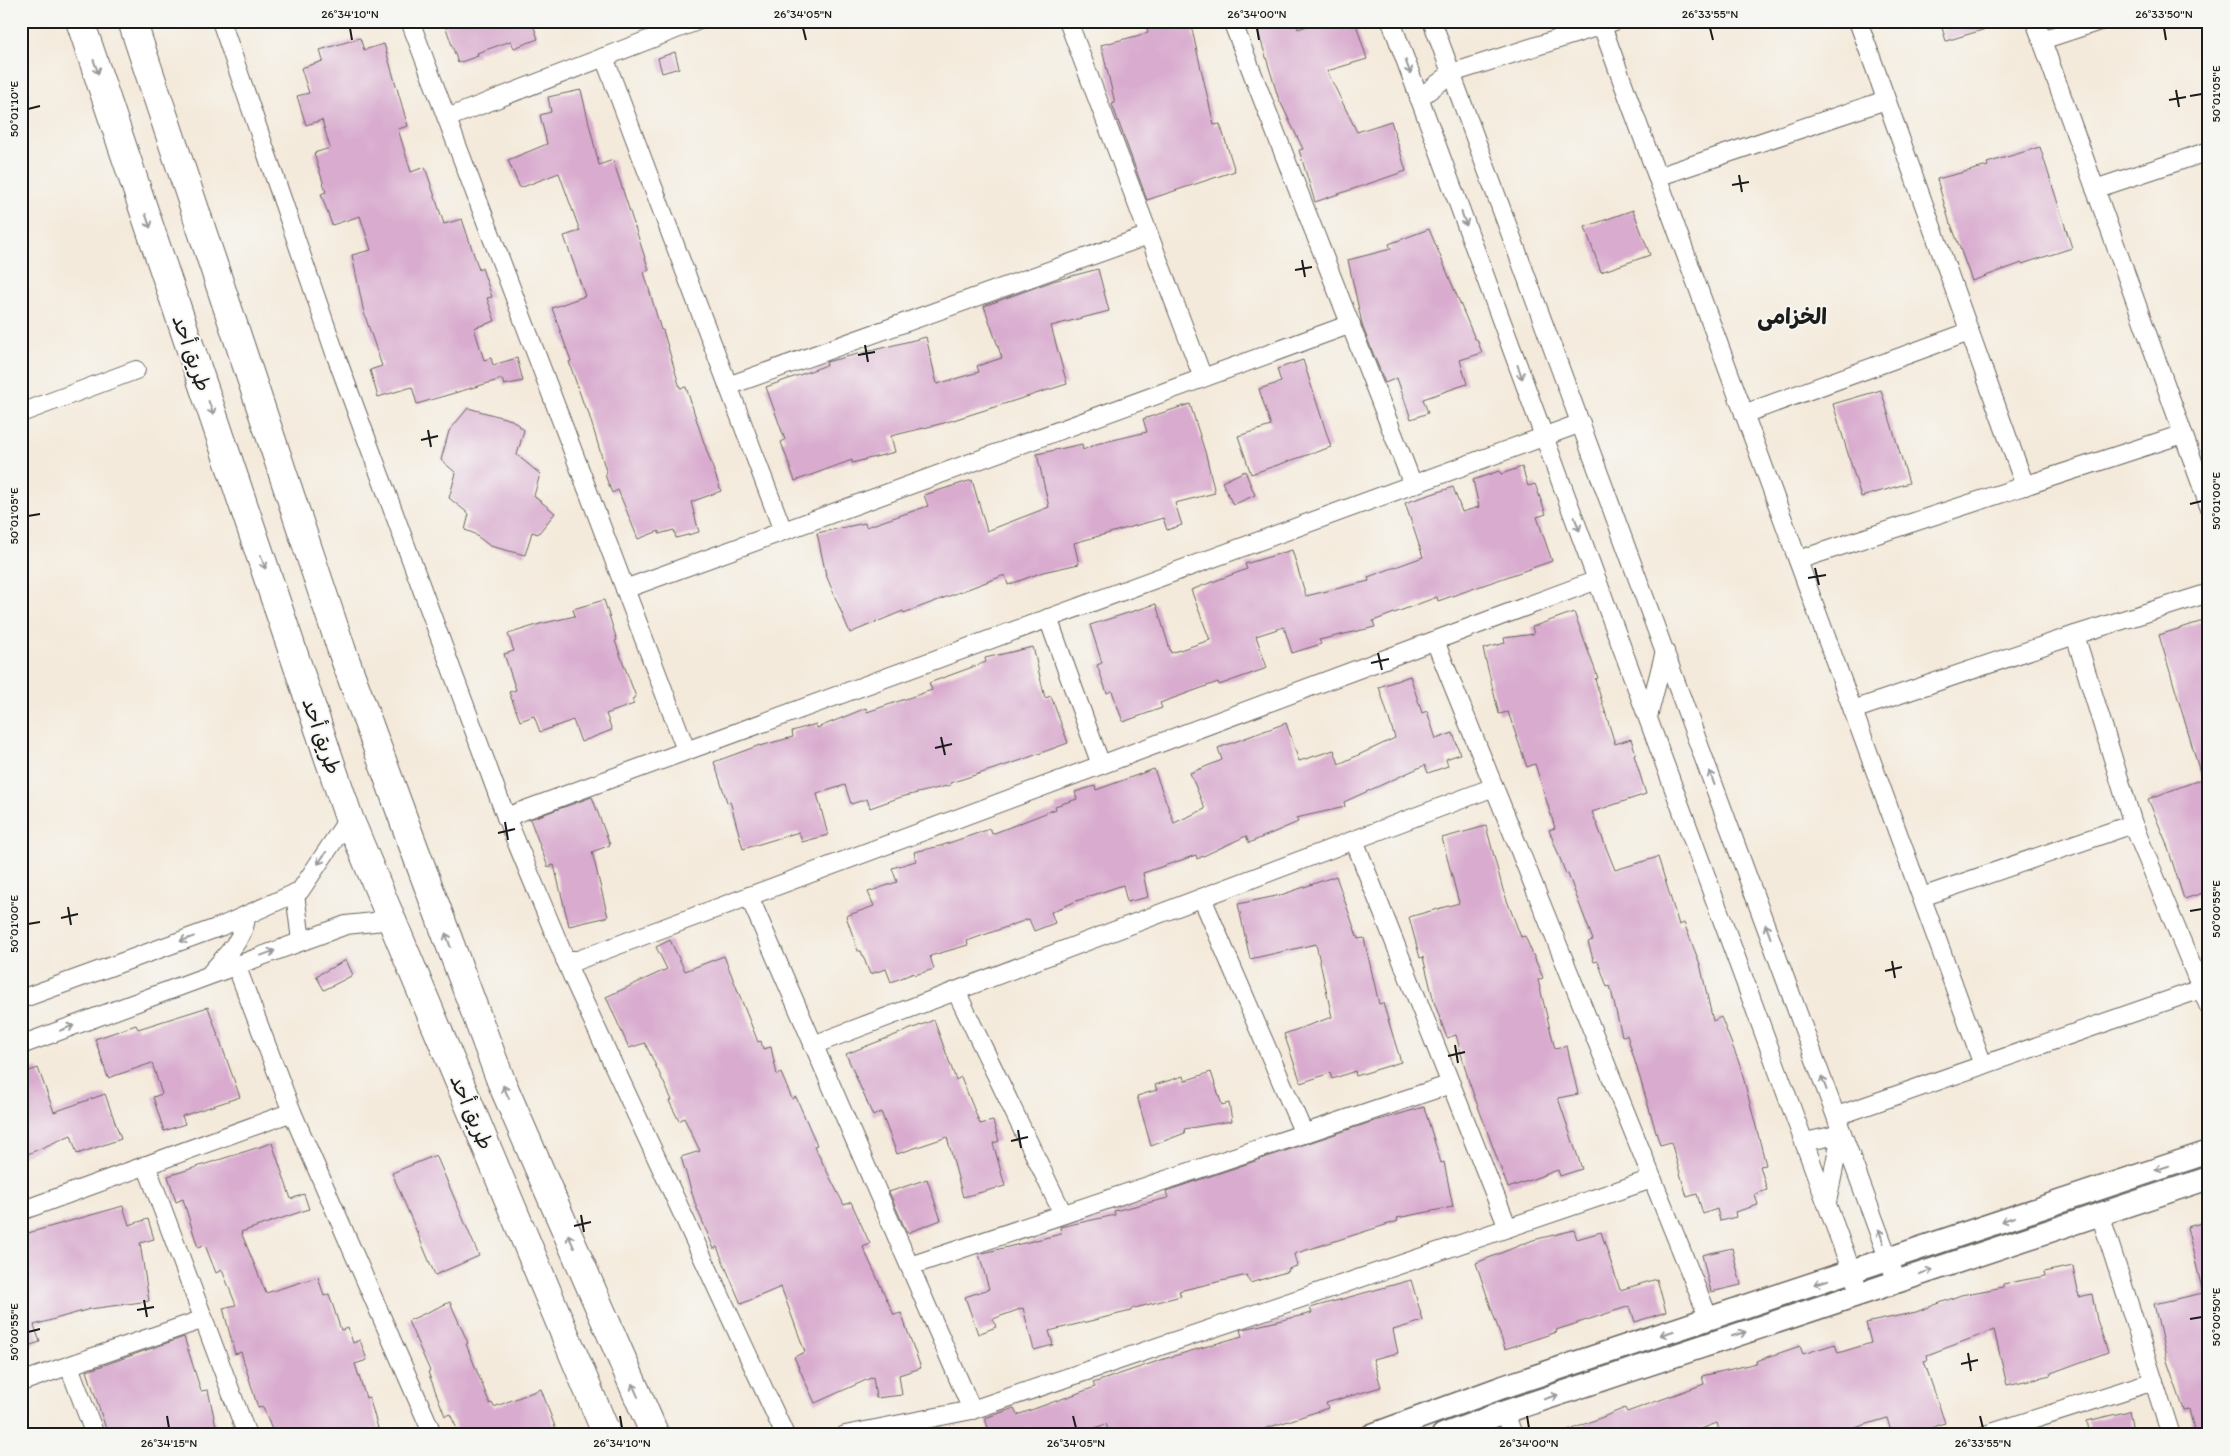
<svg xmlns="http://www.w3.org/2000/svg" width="2230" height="1456" font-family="Itim,'Playpen Sans Arabic',sans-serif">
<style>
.building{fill:#d9accf}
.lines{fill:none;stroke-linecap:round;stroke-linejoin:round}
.minor-casing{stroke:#68645f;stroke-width:20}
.tertiary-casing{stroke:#68645f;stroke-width:25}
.primary-casing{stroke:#68645f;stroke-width:30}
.minor{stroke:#fff;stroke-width:18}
.tertiary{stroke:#fff;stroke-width:22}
.primary{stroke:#fff;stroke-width:28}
.oneway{stroke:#999}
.ticks{fill:none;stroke:#1c1c1c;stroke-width:2}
.labels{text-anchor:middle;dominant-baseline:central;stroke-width:4;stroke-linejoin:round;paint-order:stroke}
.street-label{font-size:21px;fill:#1c1c1c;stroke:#f6f6f2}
.neighbourhood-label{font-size:22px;font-weight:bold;fill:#1c1c1c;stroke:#f6f6f2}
.neatline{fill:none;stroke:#1c1c1c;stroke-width:2}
.ticks-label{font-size:12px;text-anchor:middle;fill:#1c1c1c}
</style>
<rect width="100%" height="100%" fill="#f6f6f2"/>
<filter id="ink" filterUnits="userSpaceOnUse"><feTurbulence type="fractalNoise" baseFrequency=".02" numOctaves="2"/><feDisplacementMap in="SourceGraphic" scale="10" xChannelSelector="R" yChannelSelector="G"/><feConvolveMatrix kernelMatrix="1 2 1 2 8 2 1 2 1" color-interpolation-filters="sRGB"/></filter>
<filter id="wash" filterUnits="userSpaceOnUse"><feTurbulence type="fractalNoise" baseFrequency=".0096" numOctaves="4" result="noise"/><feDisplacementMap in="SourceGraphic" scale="20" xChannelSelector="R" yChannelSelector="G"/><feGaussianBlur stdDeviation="1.12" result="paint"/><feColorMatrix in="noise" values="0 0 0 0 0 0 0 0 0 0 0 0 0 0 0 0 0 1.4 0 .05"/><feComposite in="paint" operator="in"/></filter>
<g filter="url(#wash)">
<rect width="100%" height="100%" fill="#f4eadb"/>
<g id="blocks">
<g class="building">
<polygon points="455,21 532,21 538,39 514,48 511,41 477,53 478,56 458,63 445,25"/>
<polygon points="1162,21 1190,21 1214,125 1220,124 1235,171 1147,200 1112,104 1115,103 1101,45 1148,33 1146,25"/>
<polygon points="1255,21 1296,21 1298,29 1322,21 1355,21 1367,59 1327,71 1357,132 1391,121 1406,171 1315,202 1299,150 1303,149 1278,97"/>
<polygon points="1940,21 1998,21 1999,25 1946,41"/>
<polygon points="360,38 364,50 384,44 408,126 398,129 411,172 425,167 444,224 462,219 479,270 482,268 492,297 487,298 495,321 474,328 484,360 491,358 493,365 517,358 523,381 504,385 502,379 417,404 412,387 378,397 370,370 382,366 364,313 352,255 371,250 360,216 332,225 321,194 326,192 314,153 330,148 322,120 306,125 297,96 309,93 301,68 323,61 320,50"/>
<polygon points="675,52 679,68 662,73 658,58"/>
<polygon points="581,90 599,165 613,160 649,270 644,272 661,330 663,330 680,388 686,387 703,440 721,491 691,502 699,532 676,538 674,530 659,534 659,531 638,539 618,490 612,493 605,475 607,474 587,408 585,408 569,362 571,361 552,308 585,296 564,236 580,231 559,173 520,188 508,160 547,144 540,115 551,112 548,97"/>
<polygon points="2040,147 2072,248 2022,264 2022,263 1972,281 1951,224 1950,224 1937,179 1988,166 1987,163"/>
<polygon points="1633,210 1650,255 1601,272 1585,227"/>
<polygon points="1429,229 1475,339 1477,339 1482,353 1460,360 1467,384 1423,399 1428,413 1411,419 1397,378 1385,383 1363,328 1348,260 1391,249 1389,244"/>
<polygon points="1098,269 1109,311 1051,326 1067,384 944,423 891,436 895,452 852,463 852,460 795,481 781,442 785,440 766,387 827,365 826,362 926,337 937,384 979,372 977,366 1002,358 984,306 1053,281"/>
<polygon points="1303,360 1331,447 1251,474 1238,436 1271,426 1259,389 1281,382 1277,369"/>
<polygon points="1881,390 1909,483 1861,497 1833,404"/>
<polygon points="1190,404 1206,455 1215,493 1175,503 1182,525 1167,530 1163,518 1074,543 1079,564 1043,572 1008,585 1005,575 904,613 903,611 850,633 826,575 817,533 865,523 866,527 928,506 924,495 972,480 987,531 1049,507 1037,454 1082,444 1083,450 1096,444 1147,432 1143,419"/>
<polygon points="468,408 512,420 524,430 517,455 540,474 534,496 555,513 538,534 532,532 525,555 490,546 473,533 465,530 469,514 449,498 456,473 441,460 449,431"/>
<polygon points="1522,467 1528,486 1535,484 1546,514 1537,517 1552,561 1438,601 1437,597 1373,621 1375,627 1319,640 1321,644 1292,653 1284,627 1256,636 1267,668 1219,685 1218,682 1160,703 1162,708 1123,722 1112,691 1107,693 1097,665 1102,663 1090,625 1156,604 1171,653 1210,640 1191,590 1247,569 1245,564 1292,550 1306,596 1369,581 1368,577 1423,557 1405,503 1453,487 1462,512 1479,507 1473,480 1499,471 1501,474"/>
<polygon points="1245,471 1255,495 1233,505 1222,482"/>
<polygon points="604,600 617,640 615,641 636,697 632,699 634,704 606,714 612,730 581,742 573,720 540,732 534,716 520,721 509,692 516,690 504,654 514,651 508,634 540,624 575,616 573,609"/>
<polygon points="1574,612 1598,678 1595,679 1615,744 1631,739 1636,754 1634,755 1646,794 1592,812 1615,870 1658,857 1679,925 1684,923 1700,964 1713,1021 1721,1017 1740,1065 1766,1165 1760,1166 1767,1190 1755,1194 1758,1205 1735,1212 1736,1217 1720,1221 1717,1209 1703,1214 1697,1194 1687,1197 1671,1142 1660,1145 1627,1035 1622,1036 1610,986 1607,987 1598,961 1594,962 1588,942 1593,940 1568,874 1566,874 1549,830 1555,828 1535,764 1527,767 1508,712 1499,714 1483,649 1505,643 1504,638 1534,634 1532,627"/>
<polygon points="2203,621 2209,639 2209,891 2184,899 2166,842 2148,799 2202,779 2159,635"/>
<polygon points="1033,647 1045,698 1051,696 1068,743 1019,761 950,783 951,785 901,797 870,808 867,799 851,804 845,785 817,794 828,835 802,842 799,832 743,849 730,801 727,802 714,762 760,745 760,746 793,737 792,731 816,724 817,728 866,708 867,712 932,690 929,683 986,662 985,658"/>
<polygon points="1410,676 1422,713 1427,711 1436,739 1453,733 1460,754 1446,759 1448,766 1428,773 1425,765 1344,802 1345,807 1296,818 1298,822 1249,843 1246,836 1197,859 1196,855 1143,873 1148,897 1127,902 1123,885 1079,900 1051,912 1055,923 1034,931 1029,919 967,941 968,945 930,956 934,969 915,975 914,973 891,982 886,969 870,974 861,951 858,951 846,916 874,906 868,892 897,882 892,868 916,861 914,852 940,846 990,829 992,834 1056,809 1055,806 1077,799 1075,792 1095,786 1096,790 1154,769 1174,823 1205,809 1190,773 1222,760 1218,748 1286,723 1299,761 1334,750 1339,764 1395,738 1379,687"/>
<polygon points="592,797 610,845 592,852 608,917 569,926 554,865 548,867 530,819"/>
<polygon points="1486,826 1503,890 1521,937 1525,936 1543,978 1538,980 1555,1049 1567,1046 1578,1094 1558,1098 1582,1169 1560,1176 1558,1170 1508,1188 1469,1082 1456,1035 1447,1038 1434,1002 1423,957 1420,958 1409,917 1459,903 1442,838"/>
<polygon points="1336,876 1358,939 1364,938 1379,1004 1383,1003 1401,1062 1356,1076 1355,1071 1332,1079 1330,1073 1301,1083 1284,1034 1332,1017 1316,944 1250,959 1238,904 1281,895"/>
<polygon points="670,940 685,971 724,956 758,1042 761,1041 763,1049 771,1047 777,1075 781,1073 792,1099 796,1097 817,1145 814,1146 844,1205 851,1202 870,1244 863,1247 894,1315 901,1313 921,1368 899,1375 902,1395 876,1398 873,1377 815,1403 794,1357 805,1352 781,1287 741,1304 717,1247 714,1249 696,1206 681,1157 700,1151 684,1118 679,1121 669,1101 672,1100 645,1043 629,1048 606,997 667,969 656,947"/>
<polygon points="346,960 353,975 324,990 316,976"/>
<polygon points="208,1007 240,1097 182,1116 185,1124 164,1131 153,1097 162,1094 152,1063 108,1078 95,1039 136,1025 138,1029"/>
<polygon points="934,1020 956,1080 961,1077 980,1124 993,1121 999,1141 993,1143 1005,1186 963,1197 947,1137 897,1154 881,1112 873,1116 846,1054"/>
<polygon points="38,1068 54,1112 105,1094 121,1139 77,1154 71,1135 21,1157 21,1074"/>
<polygon points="1211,1072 1222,1105 1229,1103 1232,1121 1184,1129 1185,1133 1151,1146 1137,1096 1157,1090 1155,1085 1183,1076 1184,1081"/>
<polygon points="1424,1107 1441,1163 1444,1162 1453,1207 1397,1218 1398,1221 1294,1254 1297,1266 1288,1269 1289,1271 1250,1283 1247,1275 1179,1291 1181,1296 1131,1309 1131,1311 1049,1331 1053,1345 1034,1350 1023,1308 993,1319 996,1327 978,1334 965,1297 989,1289 979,1254 1061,1234 1060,1227 1115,1215 1114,1211 1168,1198 1166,1191 1368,1123"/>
<polygon points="272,1143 291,1199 304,1194 309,1209 241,1232 266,1293 318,1277 324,1296 329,1294 341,1330 348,1328 353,1343 360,1340 367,1360 355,1364 366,1398 369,1397 378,1428 355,1435 274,1435 263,1407 258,1408 241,1352 235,1354 223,1308 236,1305 222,1270 216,1273 205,1245 198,1248 183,1199 176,1202 168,1176"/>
<polygon points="436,1155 479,1256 435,1275 392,1173"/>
<polygon points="927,1179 941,1220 907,1233 889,1192"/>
<polygon points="123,1206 129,1225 148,1219 154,1239 140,1243 149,1301 90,1309 34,1325 40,1342 21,1348 21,1235"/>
<polygon points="2209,1221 2209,1435 2195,1435 2189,1409 2184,1410 2167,1361 2154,1304 2203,1293 2187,1227"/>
<polygon points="1574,1230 1577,1239 1601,1232 1620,1290 1657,1279 1666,1312 1635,1322 1630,1306 1556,1330 1557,1332 1505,1349 1476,1263 1533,1240"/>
<polygon points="1732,1248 1741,1285 1711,1292 1702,1255"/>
<polygon points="2073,1266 2079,1297 2092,1294 2097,1320 2108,1352 2051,1373 2051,1375 2007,1385 1994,1330 1927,1355 1928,1360 1924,1361 1945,1423 1911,1435 1892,1435 1887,1418 1842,1432 1841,1430 1824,1435 1720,1435 1717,1423 1685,1435 1558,1435 1625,1408 1627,1412 1704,1384 1702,1376 1757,1363 1756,1361 1800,1346 1803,1354 1835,1344 1838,1353 1871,1343 1866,1323 1916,1312 1961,1295 2003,1287 2003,1284 2045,1276 2044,1272"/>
<polygon points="1411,1280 1423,1321 1393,1330 1398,1353 1373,1359 1381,1387 1326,1403 1328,1408 1246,1435 1110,1435 1106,1424 1076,1435 990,1435 985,1418 1014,1408 1017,1415 1095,1387 1093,1383 1167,1358 1242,1336 1240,1330 1312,1313 1310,1308"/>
<polygon points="450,1302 468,1343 466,1344 490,1404 492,1403 494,1407 541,1389 558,1435 460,1435 450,1414 445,1416 428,1372 430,1371 408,1321"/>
<polygon points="184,1337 201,1391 208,1390 218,1435 108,1435 87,1371"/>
<polygon points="2129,1411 2134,1435 2090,1435 2087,1421"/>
</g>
</g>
</g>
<g filter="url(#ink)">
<use href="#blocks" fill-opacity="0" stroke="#68645f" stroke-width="1"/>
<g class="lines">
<g class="minor-casing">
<g id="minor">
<polyline points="221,21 336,356 506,817 573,978 785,1435"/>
<polyline points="410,21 686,750"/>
<polyline points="1068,21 1203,378"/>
<polyline points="1232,21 1413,485"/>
<polyline points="1391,21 1860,1294"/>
<polyline points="1432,21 1897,1282"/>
<polyline points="1858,21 2025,486"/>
<polyline points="2035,21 2209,506"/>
<polyline points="1602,26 1983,1065"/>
<polyline points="2042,40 2100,21"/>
<polyline points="604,57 783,531"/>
<polyline points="1419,98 1452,73 1615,21"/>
<polyline points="447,118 697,21"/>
<polyline points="1657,177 1886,100"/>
<polyline points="2095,189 2209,151"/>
<polyline points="728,386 1149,235"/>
<polyline points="21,413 136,370"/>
<polyline points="1744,414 1969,332"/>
<polyline points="1798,560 2183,434"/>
<polyline points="625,589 1351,324"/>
<polyline points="1048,618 1101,765"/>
<polyline points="2075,635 2133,824 2209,1007"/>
<polyline points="1435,641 1709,1319"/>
<polyline points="1853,710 2075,635 2209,593"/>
<polyline points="1648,717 1665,651"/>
<polyline points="506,817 1581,423"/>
<polyline points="1354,840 1508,1228"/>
<polyline points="295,893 301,941"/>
<polyline points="749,896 972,1410"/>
<polyline points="1922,897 2133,824"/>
<polyline points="1202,898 1304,1134"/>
<polyline points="565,960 578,960 1597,580"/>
<polyline points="236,965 292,1112 433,1435"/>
<path d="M 210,974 C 224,957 246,938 246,915"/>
<polyline points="956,991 1063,1214"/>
<polyline points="21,999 222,926 300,891 349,818"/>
<polyline points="21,1045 346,925 392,920"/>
<polyline points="813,1045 1494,787"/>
<polyline points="1837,1116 2201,989"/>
<polyline points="1805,1142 1841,1134 1827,1202"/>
<polyline points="146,1165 247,1435"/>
<polyline points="21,1211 292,1112"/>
<polyline points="2100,1214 2171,1435"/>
<polyline points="910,1266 1451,1084"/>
<polyline points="69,1366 95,1435"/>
<polyline points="21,1382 204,1319"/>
<polyline points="1505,1412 1513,1435"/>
<polyline points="845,1435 972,1410 1652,1179"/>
<polyline points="1985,1435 2154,1381"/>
</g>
</g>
<g class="tertiary-casing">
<g id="tertiary">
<polyline points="1372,1435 1503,1387 2209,1152"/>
<polyline points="1443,1435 1505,1412 2209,1178"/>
</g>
</g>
<g class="primary-casing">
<g id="primary">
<polyline points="80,21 349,818 607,1435"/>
<polyline points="132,21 342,651 407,829 501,1081 655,1435"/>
</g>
</g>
<use href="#minor" class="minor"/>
<use href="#tertiary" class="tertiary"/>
<use href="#primary" class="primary"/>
</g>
<defs><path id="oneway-shaft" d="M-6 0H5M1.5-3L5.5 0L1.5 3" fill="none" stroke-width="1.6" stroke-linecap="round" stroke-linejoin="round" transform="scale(1.25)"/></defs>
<g class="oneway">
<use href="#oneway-shaft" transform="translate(96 67) rotate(71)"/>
<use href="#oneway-shaft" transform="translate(1408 67) rotate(70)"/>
<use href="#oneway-shaft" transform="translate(1464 219) rotate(70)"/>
<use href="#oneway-shaft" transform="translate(148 221) rotate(71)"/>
<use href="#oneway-shaft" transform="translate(1520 372) rotate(70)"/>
<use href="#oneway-shaft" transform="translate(211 408) rotate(71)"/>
<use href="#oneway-shaft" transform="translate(1577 524) rotate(70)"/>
<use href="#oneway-shaft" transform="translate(263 562) rotate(71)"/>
<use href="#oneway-shaft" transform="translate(1712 778) rotate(-110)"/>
<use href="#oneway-shaft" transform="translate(322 858) rotate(124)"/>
<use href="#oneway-shaft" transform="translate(1768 931) rotate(-110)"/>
<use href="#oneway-shaft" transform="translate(187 939) rotate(160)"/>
<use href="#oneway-shaft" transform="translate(448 940) rotate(-110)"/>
<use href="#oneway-shaft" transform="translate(268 953) rotate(-20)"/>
<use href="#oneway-shaft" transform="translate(67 1028) rotate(-21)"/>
<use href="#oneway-shaft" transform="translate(1824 1083) rotate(-110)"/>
<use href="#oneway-shaft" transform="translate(506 1092) rotate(-114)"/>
<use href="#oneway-shaft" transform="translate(2162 1168) rotate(162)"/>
<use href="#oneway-shaft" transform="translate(2008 1219) rotate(162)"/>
<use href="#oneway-shaft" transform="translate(1881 1236) rotate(-110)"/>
<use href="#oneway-shaft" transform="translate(571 1241) rotate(-114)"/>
<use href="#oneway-shaft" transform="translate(1926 1272) rotate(-18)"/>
<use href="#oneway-shaft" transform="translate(1821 1282) rotate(162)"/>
<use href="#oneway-shaft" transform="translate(1667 1333) rotate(162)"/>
<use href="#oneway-shaft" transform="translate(1739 1334) rotate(-18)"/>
<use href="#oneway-shaft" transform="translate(635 1390) rotate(-114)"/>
<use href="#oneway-shaft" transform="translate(1551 1397) rotate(-18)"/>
</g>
</g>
<path class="ticks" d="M 350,28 L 352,40M 803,28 L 806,40M 1257,28 L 1259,40M 1710,28 L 1713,40M 2164,28 L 2166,40M 2176,90 L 2179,107M 2190,96 L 2202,94M 2169,100 L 2186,97M 28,109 L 40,106M 1739,175 L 1742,192M 1732,185 L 1749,182M 1302,260 L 1305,277M 1295,270 L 1312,267M 865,345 L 868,362M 858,355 L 875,352M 428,430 L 431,447M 421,440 L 438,436M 2190,504 L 2202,501M 28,516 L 40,514M 1815,568 L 1819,585M 1808,578 L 1826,575M 1378,653 L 1382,670M 1371,663 L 1389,659M 941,737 L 945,755M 935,748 L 952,744M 505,822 L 508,840M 498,833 L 515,829M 68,907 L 71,925M 2190,911 L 2202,909M 61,918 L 78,914M 28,924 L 40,922M 1892,961 L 1895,978M 1885,971 L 1902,967M 1455,1045 L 1458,1063M 1448,1056 L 1465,1052M 1018,1130 L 1021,1148M 1011,1141 L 1028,1137M 581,1215 L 584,1232M 574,1226 L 591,1222M 144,1300 L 147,1317M 137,1310 L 154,1307M 2190,1319 L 2202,1317M 28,1332 L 40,1329M 1968,1353 L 1971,1371M 1961,1364 L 1978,1360M 167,1416 L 169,1428M 620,1416 L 622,1428M 1073,1416 L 1076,1428M 1527,1416 L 1529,1428M 1980,1416 L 1983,1428"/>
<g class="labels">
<g class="street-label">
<text transform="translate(192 353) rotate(71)">طريق أحد</text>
<text transform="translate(322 736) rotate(71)">طريق أحد</text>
<text transform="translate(472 1112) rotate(67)">طريق أحد</text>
</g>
<g class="neighbourhood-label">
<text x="1792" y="316">الخزامى</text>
</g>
</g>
<rect width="2230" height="1456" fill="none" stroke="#f6f6f2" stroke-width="55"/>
<rect x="28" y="28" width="2174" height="1400" class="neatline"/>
<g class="ticks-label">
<text x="350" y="18">26°34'10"N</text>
<text x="803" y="18">26°34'05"N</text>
<text x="1257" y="18">26°34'00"N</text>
<text x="1710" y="18">26°33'55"N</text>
<text x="2164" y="18">26°33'50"N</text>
<text transform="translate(2216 94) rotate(-90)" y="4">50°01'05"E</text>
<text transform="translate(14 109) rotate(-90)" y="4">50°01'10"E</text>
<text transform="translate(2216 501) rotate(-90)" y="4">50°01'00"E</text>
<text transform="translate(14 516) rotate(-90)" y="4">50°01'05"E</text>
<text transform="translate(2216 909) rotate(-90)" y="4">50°00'55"E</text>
<text transform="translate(14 924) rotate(-90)" y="4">50°01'00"E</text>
<text transform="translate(2216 1317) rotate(-90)" y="4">50°00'50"E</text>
<text transform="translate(14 1332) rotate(-90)" y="4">50°00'55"E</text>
<text x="169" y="1447">26°34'15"N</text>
<text x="622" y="1447">26°34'10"N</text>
<text x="1076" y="1447">26°34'05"N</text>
<text x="1529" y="1447">26°34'00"N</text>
<text x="1983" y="1447">26°33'55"N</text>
</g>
</svg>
